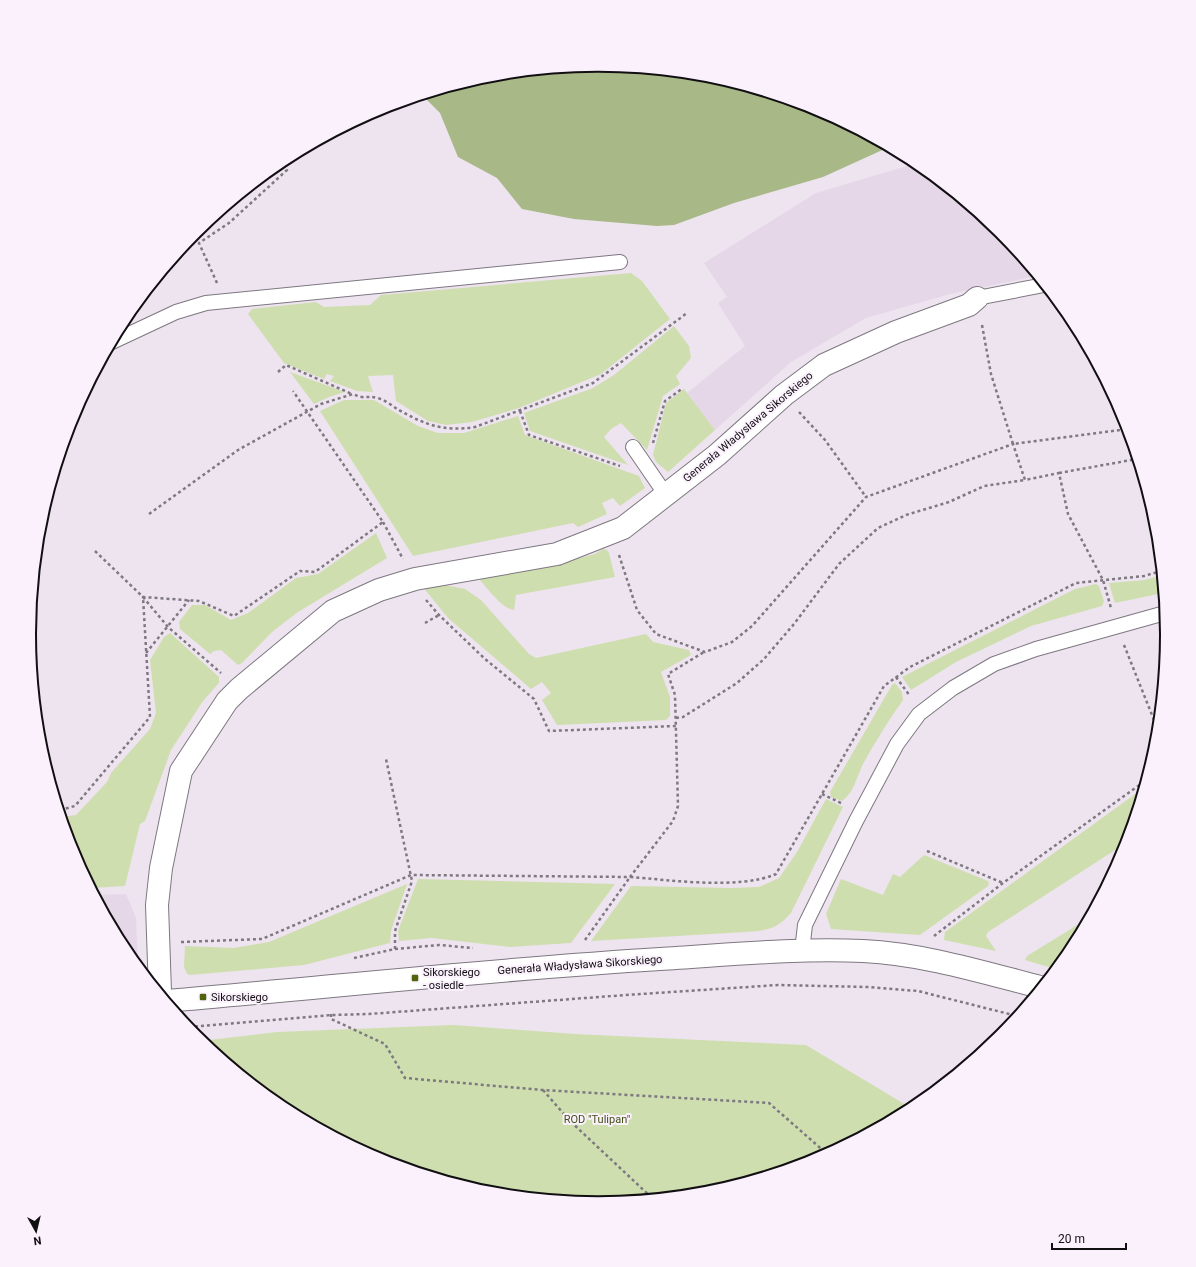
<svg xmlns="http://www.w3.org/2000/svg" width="1196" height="1267" font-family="Roboto,sans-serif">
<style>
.built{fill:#e5d7e8}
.green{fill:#cfdeaf}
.forest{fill:#a8b886}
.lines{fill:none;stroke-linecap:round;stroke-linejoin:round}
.lane-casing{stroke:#7e7780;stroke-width:16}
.street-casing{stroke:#7e7780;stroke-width:24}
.secondary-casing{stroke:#7e7780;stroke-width:24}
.path{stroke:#7e7880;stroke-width:2.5;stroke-dasharray:3 3;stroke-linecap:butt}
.lane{stroke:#fff;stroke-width:14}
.street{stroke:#fff;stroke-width:22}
.secondary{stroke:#fff;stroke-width:22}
.poi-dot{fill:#50630d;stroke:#faf1fc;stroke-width:1.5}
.labels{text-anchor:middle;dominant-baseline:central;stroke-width:4;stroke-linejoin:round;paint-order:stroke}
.street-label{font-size:11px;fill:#120f13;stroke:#faf1fc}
.poi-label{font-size:11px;fill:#120f13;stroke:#faf1fc;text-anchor:start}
.park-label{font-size:11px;fill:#425018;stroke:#faf1fc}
.rim{fill:none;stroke:#120f13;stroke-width:2}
</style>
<rect width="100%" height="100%" fill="#ede4ef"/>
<g class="built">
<polygon points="917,163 1001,231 1037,276 950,294 866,318 791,362 715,430 687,393 745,346 718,303 727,297 704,263 816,193"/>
<polygon points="126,894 136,918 138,965 125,949 96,895"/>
</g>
<g class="green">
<polygon points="631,273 642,281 670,319 601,374 519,408 472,422 446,425 428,421 396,401 393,375 368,376 373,392 357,391 330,381 334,376 327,374 324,379 284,363 248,314 252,309 316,302 324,307 370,305 381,295"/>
<polygon points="674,326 689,346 691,358 676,376 680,384 663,396 647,450 621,423 611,429 604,437 628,465 530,431 524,413 593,388 614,375"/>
<polygon points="290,372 345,392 329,397 314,404"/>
<polygon points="684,389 715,430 668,472 656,462 653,455 666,403"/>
<polygon points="344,400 374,400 418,426 438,433 464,433 518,416 525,435 639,476 645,488 620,506 613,498 602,503 607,514 578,527 573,523 413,556 320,411"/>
<polygon points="376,533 387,558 298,612 272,632 242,663 238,665 221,650 214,651 210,654 180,629 179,622 192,605 205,605 231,620 248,613 296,578 318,574"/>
<path d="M 603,549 L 607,550 L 609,553 L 615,577 L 516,595 L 514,610 C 501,608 489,590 480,580 L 481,577 L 540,568 L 595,554 Z"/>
<polygon points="1161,575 1163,593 1115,603 1109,583 1145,580"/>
<polygon points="1096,584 1099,586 1104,601 1102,606 1031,626 956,662 911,690 902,677 1075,589"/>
<polygon points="444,585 465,589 481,600 529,654 536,658 646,634 653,642 689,650 691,655 661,672 670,697 670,716 666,720 557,725 542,700 551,693 542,682 531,689 448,618 422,586"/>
<polygon points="170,633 219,677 219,683 203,701 171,750 145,821 140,824 125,886 92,888 79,864 81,857 78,850 69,840 62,817 76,815 107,782 111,773 150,729 156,713 150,660 164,637"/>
<path d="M 895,683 L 902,692 L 903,700 C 888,721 875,742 863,764 C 857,776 854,793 842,801 L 831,797 L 830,792 L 892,685 Z"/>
<polygon points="1142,789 1126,843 988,932 986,936 996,951 944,940 945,932"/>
<path d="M 826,799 L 843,807 L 791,913 C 776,930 767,930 746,932 L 591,941 L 631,886 L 731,888 L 759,887 L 779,878 L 797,852 Z"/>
<polygon points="924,855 988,881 989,883 988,886 920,935 831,929 826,914 841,879 883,895 893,874 900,877"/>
<polygon points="418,879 615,884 571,943 510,947 432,938 399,941 398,931"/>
<polygon points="407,884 391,931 390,943 304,965 190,975 187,974 184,967 185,946 233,948 269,942"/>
<polygon points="1087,919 1071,950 1055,969 1025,960 1027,956"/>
<polygon points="454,1025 575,1034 806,1045 911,1108 816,1159 709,1192 598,1202 487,1192 380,1159 282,1106 201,1041 277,1032"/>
</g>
<polygon class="forest" points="598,65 709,75 816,108 889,147 823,177 734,203 674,225 657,226 574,219 522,209 497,178 458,157 440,113 422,95 487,75"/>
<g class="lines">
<g class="lane-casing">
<g id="lane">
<polyline points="977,298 1044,285"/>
<polyline points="112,342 176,312 206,303 620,262"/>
<polyline points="633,447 666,495"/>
<polyline points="802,951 805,925 856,821 897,744 919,714 953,688 994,664 1036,649 1165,613"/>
</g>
</g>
<g class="street-casing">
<polyline id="street" points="160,992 157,905 161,868 181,771 227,701 239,689 333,611 379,590 415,579 557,554 623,528 717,455 784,395 824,365 896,332 969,305 977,298"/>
</g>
<g class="secondary-casing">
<path id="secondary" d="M 167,1001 C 331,987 495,969 660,959 C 727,955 796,948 863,951 C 924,954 982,972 1040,987"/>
</g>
<g class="path">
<polyline points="217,283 199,243 229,223 287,170 283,160"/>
<polyline points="982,325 991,374 1013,444 1128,429"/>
<polyline points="278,372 286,365 352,394"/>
<polyline points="520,411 529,435 620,466"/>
<polyline points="799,412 825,440 866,497"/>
<polyline points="653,443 665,401 683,388"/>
<polyline points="1059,473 1137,459"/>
<path d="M 149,514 L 238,450 L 321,404 L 353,394 C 365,400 367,395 377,398 C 384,399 392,406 399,410 C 425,425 445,432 475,427 L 593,383 L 687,313"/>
<polyline points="383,522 403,559"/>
<polyline points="95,551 143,597 199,601 234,616 300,571 315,572 383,522 293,391"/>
<polyline points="619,555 637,610 656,634 705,652 732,642 752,626 866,497 1013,444 1025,480 1059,473 1068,514 1103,580 1111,608"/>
<polyline points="426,600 439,615 485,659 534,699 549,731 676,726"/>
<polyline points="425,623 439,615"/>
<polyline points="1124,645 1158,730"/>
<polyline points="146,653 189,600"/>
<polyline points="896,677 910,696"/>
<polyline points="676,718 683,717 737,683 764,659 794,624 839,564 878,528 906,515 949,502 984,486 1025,480"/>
<polyline points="822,794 843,804"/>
<polyline points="60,810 75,806 150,717 143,597 168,627 221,673"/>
<polyline points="927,851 1003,883"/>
<polyline points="73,852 76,857"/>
<polyline points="934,936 1003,883 1145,781"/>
<path d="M 585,940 L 630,877 C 671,880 739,890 776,874 L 884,686 L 910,667 L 1076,583 L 1144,576 L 1161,571"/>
<polyline points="181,942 262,939 411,875 630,877 673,821 678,806 675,695 668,674 704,652"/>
<polyline points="395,949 439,945 473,948"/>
<polyline points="354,958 395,949 395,931 412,881 386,759"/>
<polyline points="331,1014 331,1019 385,1044 405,1078 542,1090 769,1103 826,1153"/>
<polyline points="189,1027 331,1015 369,1014 626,995 778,985 868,987 918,991 1017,1016"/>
<polyline points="543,1090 570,1121 651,1197"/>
</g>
<use href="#lane" class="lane"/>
<use href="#street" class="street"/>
<use href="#secondary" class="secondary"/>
</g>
<g class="poi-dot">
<rect x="411" y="974" width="8" height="8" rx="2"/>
<rect x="199" y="993" width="8" height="8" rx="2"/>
</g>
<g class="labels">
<g class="street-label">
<text transform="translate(748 427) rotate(-40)">Generała Władysława Sikorskiego</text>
<text transform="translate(580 965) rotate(-4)">Generała Władysława Sikorskiego</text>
</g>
<g class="poi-label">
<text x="423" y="972">Sikorskiego<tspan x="423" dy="13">- osiedle</tspan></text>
<text x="211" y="997">Sikorskiego</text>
</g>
<g class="park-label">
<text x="597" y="1119">ROD "Tulipan"</text>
</g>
</g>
<path d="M0 0H1196V1267H0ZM36 634a562 562 0 1 1 1124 0a562 562 0 1 1-1124 0Z" fill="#faf1fc" fill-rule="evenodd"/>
<path class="rim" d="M36 634a562 562 0 1 1 1124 0a562 562 0 1 1-1124 0Z"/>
<g transform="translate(36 1231) rotate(172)" stroke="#faf1fc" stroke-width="3" paint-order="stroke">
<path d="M0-3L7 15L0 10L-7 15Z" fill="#120f13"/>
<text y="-6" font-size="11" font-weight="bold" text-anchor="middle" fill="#120f13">N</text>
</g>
<path d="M1052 1243v6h74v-6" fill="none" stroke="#120f13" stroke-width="2"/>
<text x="1058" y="1243" font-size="12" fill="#120f13" stroke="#faf1fc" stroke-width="3" paint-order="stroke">20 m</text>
</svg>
